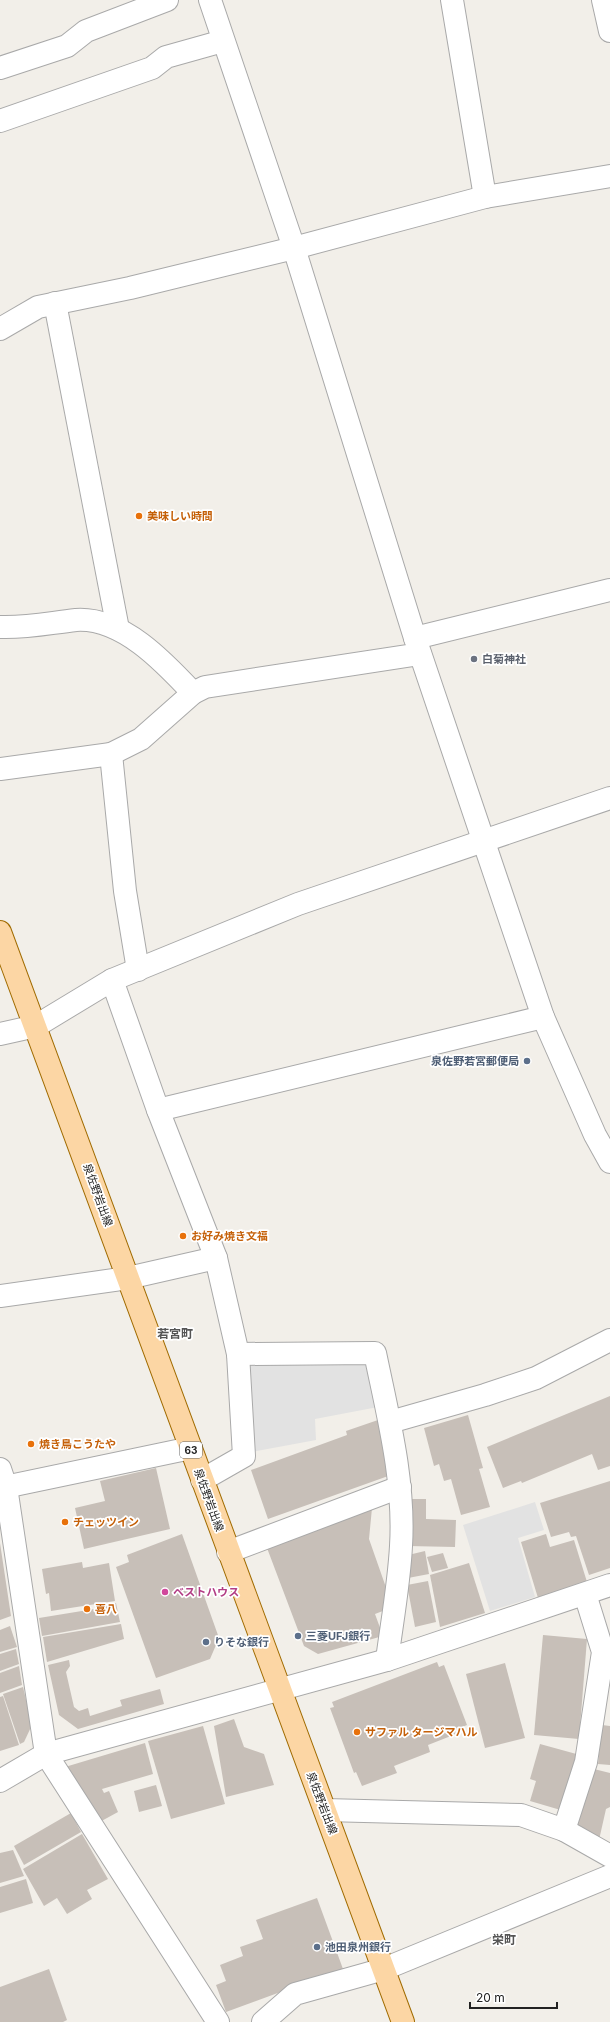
<svg xmlns="http://www.w3.org/2000/svg" width="610" height="2022" font-family="Inter,'Noto Sans JP',sans-serif">
<style>
.parking{fill:#e2e2e2}
.building{fill:#c7bfb8}
.lines{fill:none;stroke-linecap:round;stroke-linejoin:round}
.minor-casing{stroke:#a9a9a9;stroke-width:24}
.major-casing{stroke:#a06b00;stroke-width:24}
.minor{stroke:#fff;stroke-width:22}
.major{stroke:#fcd6a4;stroke-width:22}
.food-dot{fill:#e8710a;stroke:#fff;stroke-width:1.5}
.worship-dot{fill:#6b7280;stroke:#fff;stroke-width:1.5}
.service-dot{fill:#5c6f8a;stroke:#fff;stroke-width:1.5}
.hotel-dot{fill:#d1479c;stroke:#fff;stroke-width:1.5}
.labels{text-anchor:middle;dominant-baseline:central;stroke-width:3.5;stroke-linejoin:round;paint-order:stroke}
.shield{fill:#fff;stroke:#646464;stroke-width:1}
.shield-label{font-size:10px;font-weight:bold;fill:#222}
.food-label{font-size:11px;font-weight:bold;fill:#c56008;stroke:#fff;text-anchor:start}
.worship-label{font-size:11px;font-weight:bold;fill:#5b616d;stroke:#fff;text-anchor:start}
.service-label{font-size:11px;font-weight:bold;fill:#4e5e75;stroke:#fff;text-anchor:start}
.street-label{font-size:11px;fill:#222;stroke:#fff}
.hotel-label{font-size:11px;font-weight:bold;fill:#b23c85;stroke:#fff;text-anchor:start}
.neighbourhood-label{font-size:12px;font-weight:bold;fill:#555;stroke:#fff}
</style>
<rect width="100%" height="100%" fill="#f2efe9"/>
<g class="parking">
<polygon points="368,1360 378,1407 315,1419 316,1440 251,1452 249,1365"/>
<polygon points="535,1502 544,1530 518,1538 535,1597 490,1611 463,1525"/>
</g>
<g class="building">
<polygon points="610,1396 610,1466 598,1470 592,1454 522,1483 521,1481 503,1488 487,1447"/>
<polygon points="468,1415 483,1468 479,1469 490,1507 461,1515 451,1479 444,1481 439,1464 434,1466 424,1428"/>
<polygon points="378,1420 391,1475 268,1519 251,1470 347,1435 346,1431"/>
<polygon points="156,1468 170,1529 84,1549 75,1508 105,1501 100,1481"/>
<polygon points="610,1481 610,1568 589,1575 576,1536 571,1537 569,1532 551,1537 540,1503"/>
<polygon points="410,1499 426,1499 426,1519 456,1520 455,1547 408,1546"/>
<polygon points="372,1508 369,1539 389,1596 388,1609 375,1614 383,1636 318,1654 304,1646 267,1548"/>
<polygon points="182,1534 219,1638 210,1659 156,1678 116,1567 129,1562 127,1555"/>
<polygon points="546,1534 550,1547 574,1540 587,1582 538,1598 521,1542"/>
<polygon points="0,1543 11,1616 0,1620"/>
<polygon points="425,1551 429,1574 408,1578 404,1556"/>
<polygon points="443,1553 448,1568 432,1572 427,1557"/>
<polygon points="82,1562 83,1568 109,1563 115,1601 51,1611 49,1593 46,1594 42,1569"/>
<polygon points="469,1563 485,1613 440,1627 430,1575"/>
<polygon points="428,1581 436,1622 415,1627 407,1585"/>
<polygon points="116,1603 120,1622 42,1636 39,1618 94,1609"/>
<polygon points="121,1624 124,1639 47,1662 43,1637"/>
<polygon points="10,1626 17,1647 0,1652 0,1630"/>
<polygon points="543,1635 587,1639 579,1739 534,1735"/>
<polygon points="16,1649 19,1664 0,1671 0,1654"/>
<polygon points="69,1660 70,1666 66,1672 74,1707 79,1711 88,1708 90,1716 122,1706 120,1700 160,1689 164,1704 78,1729 59,1715 48,1665"/>
<polygon points="437,1662 439,1667 444,1665 467,1725 455,1730 456,1734 428,1745 430,1752 394,1766 397,1773 362,1786 356,1772 354,1773 330,1708 334,1707 332,1702"/>
<polygon points="505,1663 525,1738 485,1748 466,1674"/>
<polygon points="19,1666 22,1685 0,1693 0,1673"/>
<polygon points="23,1687 32,1725 24,1742 20,1744 3,1694"/>
<polygon points="3,1696 19,1745 0,1751 0,1697"/>
<polygon points="234,1719 244,1747 264,1754 274,1785 226,1797 214,1726"/>
<polygon points="602,1725 610,1726 610,1765 598,1764"/>
<polygon points="203,1726 225,1804 171,1819 148,1741"/>
<polygon points="145,1743 153,1774 102,1789 104,1793 109,1791 118,1812 96,1824 65,1767"/>
<polygon points="540,1744 580,1755 564,1811 530,1801 536,1781 530,1779"/>
<polygon points="586,1767 610,1773 610,1807 606,1809 599,1840 571,1830"/>
<polygon points="156,1785 162,1806 139,1812 134,1791"/>
<polygon points="71,1813 81,1832 24,1865 14,1846"/>
<polygon points="82,1834 108,1879 87,1890 92,1899 67,1914 57,1898 44,1906 23,1869"/>
<polygon points="13,1850 24,1876 0,1883 0,1853"/>
<polygon points="26,1879 33,1903 0,1913 0,1887"/>
<polygon points="317,1898 343,1969 226,2012 216,1985 226,1981 220,1965 243,1956 240,1947 263,1939 256,1920"/>
<polygon points="49,1969 67,2020 63,2022 0,2022 0,1987"/>
</g>
<g class="lines">
<g class="minor-casing">
<g id="minor">
<polyline points="210,0 294,248 415,638 543,1017 595,1135 610,1162"/>
<polyline points="452,0 485,197"/>
<polyline points="603,0 610,31"/>
<polyline points="0,68 67,46 86,31 167,0"/>
<polyline points="0,121 152,68 166,57 223,41"/>
<polyline points="55,303 118,629"/>
<polyline points="0,329 38,307 130,288 294,248 485,197 610,176"/>
<path d="M 0,627 C 28,628 49,623 76,620 C 122,617 164,662 193,693"/>
<polyline points="415,638 610,590"/>
<polyline points="111,754 125,891 138,970"/>
<polyline points="0,769 111,754 141,739 193,693 205,687 420,654"/>
<polyline points="112,980 158,1110 216,1258 238,1354 244,1456 202,1480"/>
<polyline points="0,1034 36,1026 112,980 298,904 610,798"/>
<polyline points="158,1110 543,1017"/>
<polyline points="0,1296 128,1278 216,1258"/>
<path d="M 238,1354 L 375,1353 C 388,1416 405,1481 401,1546 C 399,1584 392,1622 387,1660"/>
<polyline points="390,1422 485,1395 536,1378 610,1340"/>
<polyline points="0,1469 6,1487 46,1754 218,2022"/>
<polyline points="0,1488 191,1448"/>
<polyline points="228,1552 400,1487"/>
<polyline points="0,1781 46,1754 387,1660 610,1585"/>
<polyline points="325,1810 521,1815 564,1830 610,1856"/>
<polyline points="564,1830 586,1762 603,1652 585,1594"/>
<polyline points="263,2022 295,1994 384,1969 610,1876"/>
</g>
</g>
<g class="major-casing">
<polyline id="major" points="0,932 403,2022"/>
</g>
<use href="#minor" class="minor"/>
<use href="#major" class="major"/>
</g>
<g class="food-dot">
<circle cx="139" cy="516" r="4"/>
<circle cx="183" cy="1236" r="4"/>
<circle cx="31" cy="1444" r="4"/>
<circle cx="65" cy="1522" r="4"/>
<circle cx="87" cy="1609" r="4"/>
<circle cx="357" cy="1732" r="4"/>
</g>
<circle class="worship-dot" cx="474" cy="659" r="4"/>
<g class="service-dot">
<circle cx="527" cy="1061" r="4"/>
<circle cx="298" cy="1636" r="4"/>
<circle cx="206" cy="1642" r="4"/>
<circle cx="317" cy="1947" r="4"/>
</g>
<circle class="hotel-dot" cx="165" cy="1592" r="4"/>
<g class="labels">
<rect class="shield" x="180" y="1442" width="22" height="16" rx="3"/>
<g class="shield-label">
<text x="191" y="1450">63</text>
</g>
<g class="food-label">
<text x="147" y="516">美味しい時間</text>
<text x="191" y="1236">お好み焼き文福</text>
<text x="39" y="1444">焼き鳥こうたや</text>
<text x="73" y="1522">チェッツイン</text>
<text x="95" y="1609">喜八</text>
<text x="365" y="1732">サファル タージマハル</text>
</g>
<g class="worship-label">
<text x="482" y="659">白菊神社</text>
</g>
<g class="service-label">
<text x="519" y="1061" text-anchor="end">泉佐野若宮郵便局</text>
<text x="306" y="1636">三菱UFJ銀行</text>
<text x="214" y="1642">りそな銀行</text>
<text x="325" y="1947">池田泉州銀行</text>
</g>
<g class="street-label">
<text transform="translate(98 1195) rotate(70)">泉佐野岩出線</text>
<text transform="translate(209 1500) rotate(70)">泉佐野岩出線</text>
<text transform="translate(322 1803) rotate(69)">泉佐野岩出線</text>
</g>
<g class="hotel-label">
<text x="173" y="1592">ベストハウス</text>
</g>
<g class="neighbourhood-label">
<text x="175" y="1333">若宮町</text>
<text x="504" y="1939">栄町</text>
</g>
</g>
<path d="M470 2002v6h87v-6" fill="none" stroke="#222222" stroke-width="2"/>
<text x="476" y="2002" font-size="12" fill="#222222" stroke="#ffffff" stroke-width="3" paint-order="stroke">20 m</text>
</svg>
